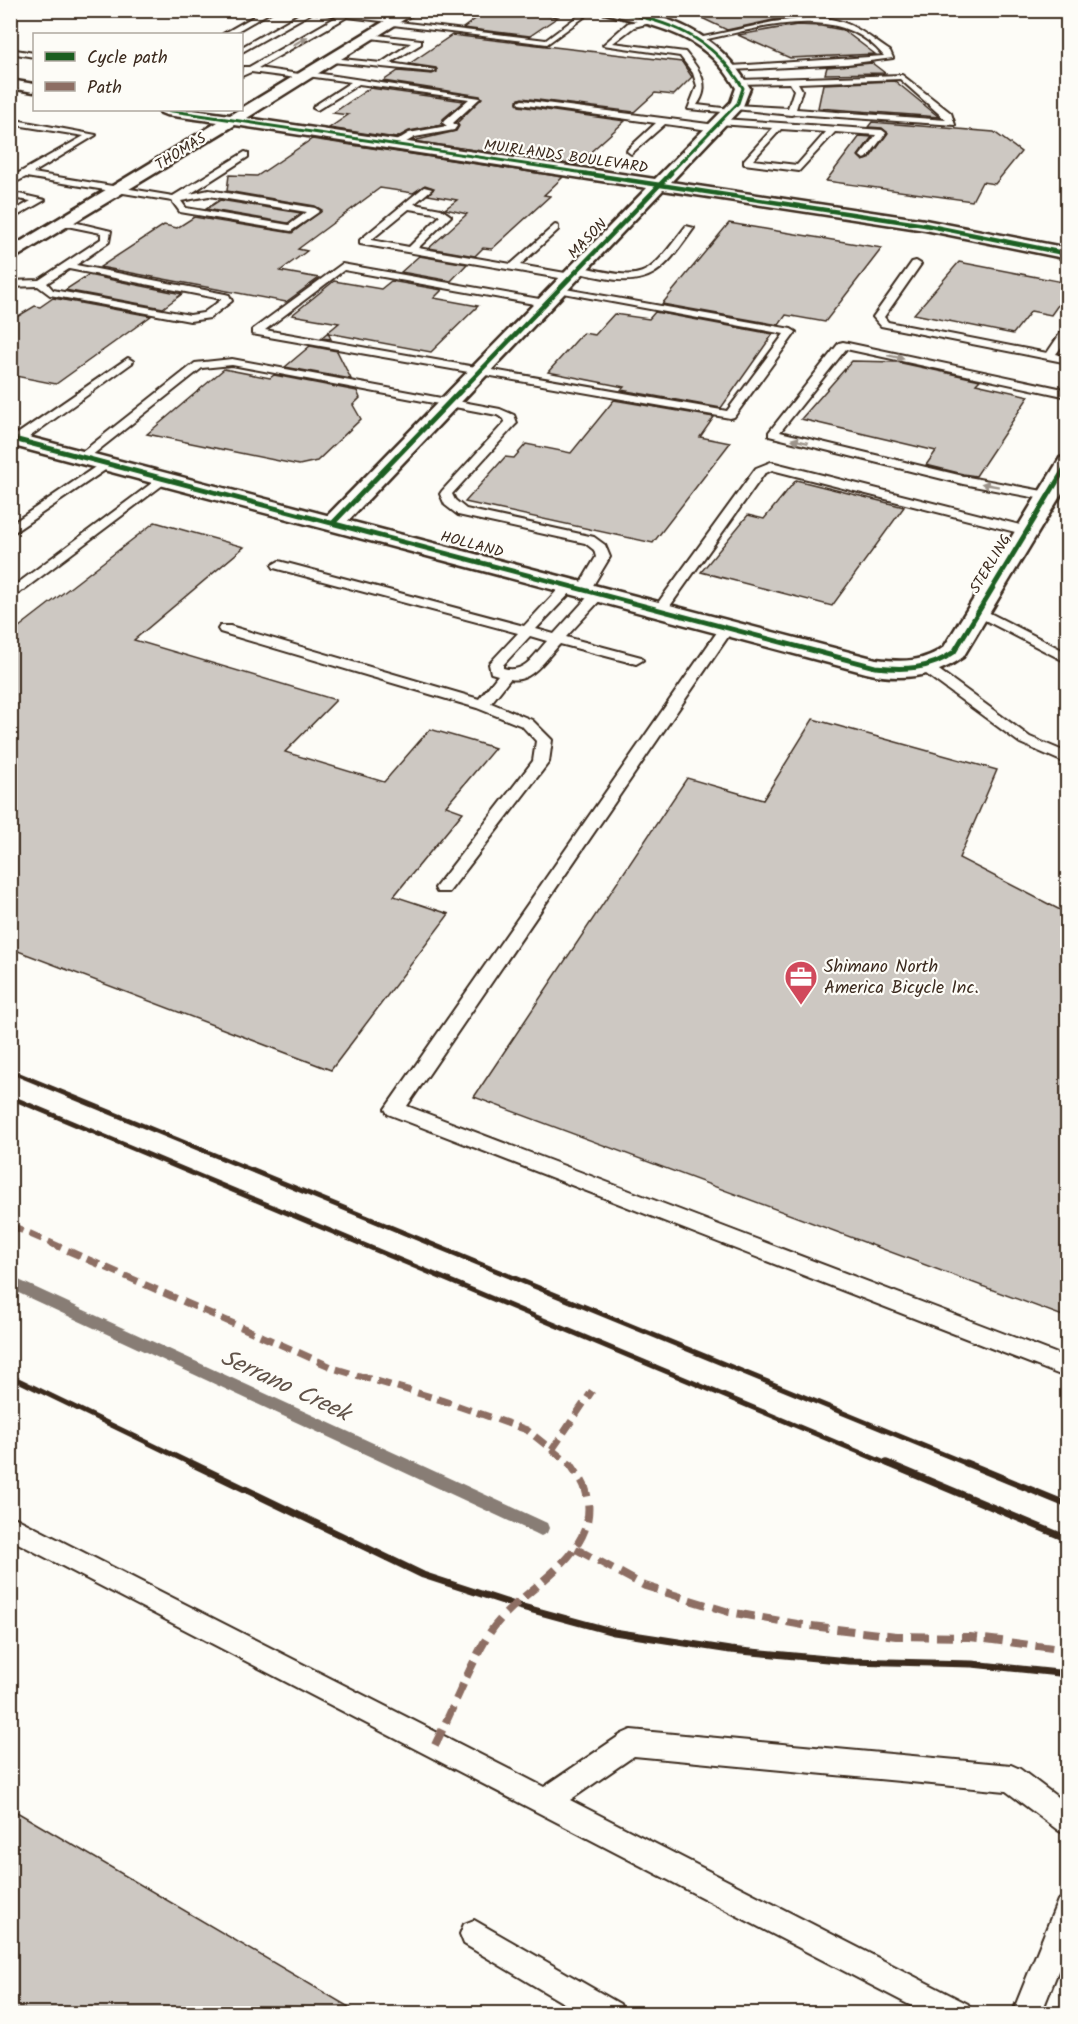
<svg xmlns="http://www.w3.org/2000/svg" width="1078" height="2024" font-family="Kalam,sans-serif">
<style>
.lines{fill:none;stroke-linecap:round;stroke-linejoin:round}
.stream{fill:#887d74;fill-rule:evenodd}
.building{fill:#cdc8c2;stroke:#3b2a1e;stroke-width:1.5}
.lane-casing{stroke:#3b2a1e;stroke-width:4}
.street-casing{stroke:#3b2a1e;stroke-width:5}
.secondary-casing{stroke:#3b2a1e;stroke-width:5}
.lane{fill:#fdfcf7;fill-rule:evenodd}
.street{fill:#fdfcf7;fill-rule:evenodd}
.secondary{fill:#fdfcf7;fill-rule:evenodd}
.rail-far1{stroke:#3b2a1e;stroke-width:5}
.rail{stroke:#3b2a1e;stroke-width:7}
.quiet-far1{stroke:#8d6e63;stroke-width:7;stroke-dasharray:14 7;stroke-linecap:butt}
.quiet{stroke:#8d6e63;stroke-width:8;stroke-dasharray:17 8;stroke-linecap:butt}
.cycleway-far2-casing{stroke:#fdfcf7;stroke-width:4.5}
.cycleway-far1-casing{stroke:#fdfcf7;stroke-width:7}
.cycleway-casing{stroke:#fdfcf7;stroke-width:8}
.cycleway-far2{stroke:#1b5e20;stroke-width:3}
.cycleway-far1{stroke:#1b5e20;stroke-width:4.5}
.cycleway{stroke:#1b5e20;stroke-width:5}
.oneway{fill:#9c938a}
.labels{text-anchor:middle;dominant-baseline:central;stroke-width:4.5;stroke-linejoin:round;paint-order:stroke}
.far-street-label{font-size:15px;fill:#3b2a1e;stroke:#fdfcf7}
.poi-label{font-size:18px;fill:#3b2a1e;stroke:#fdfcf7;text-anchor:start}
.near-water-label{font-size:24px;font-style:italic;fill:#615349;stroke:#fdfcf7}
</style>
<rect width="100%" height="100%" fill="#fdfcf7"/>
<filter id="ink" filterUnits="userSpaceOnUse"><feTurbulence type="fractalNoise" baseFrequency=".0167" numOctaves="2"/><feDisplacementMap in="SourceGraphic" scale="12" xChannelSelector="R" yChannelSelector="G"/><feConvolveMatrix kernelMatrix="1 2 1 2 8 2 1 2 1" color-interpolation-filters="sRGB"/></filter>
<g filter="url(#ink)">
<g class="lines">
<polygon class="stream" points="10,1276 547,1523 549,1528 547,1533 541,1536 535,1533 10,1289"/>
</g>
<g class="building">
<polygon points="488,10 507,10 558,17 530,36 463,28"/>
<polygon points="685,10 820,10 827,16 814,15 773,20 727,30"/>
<polygon points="797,25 821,26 843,30 875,54 790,58 738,35"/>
<polygon points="452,35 682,62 692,77 674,95 655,93 634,112 522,98 517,100 519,106 625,121 576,165 413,141 456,131 459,126 457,123 482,98 480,96 383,81 398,71 432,74 437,72 436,68 409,64"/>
<polygon points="872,63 885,73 825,74 827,67"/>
<polygon points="895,81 939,117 818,108 823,84"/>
<polygon points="370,88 464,101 443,119 442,125 409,131 396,138 329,128 348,115 333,113"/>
<polygon points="872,122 994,132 1021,152 995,184 982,182 972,201 826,181 860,136 872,137 858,156 863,161 869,159 888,133 882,128 868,127"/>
<polygon points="312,139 563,177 544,195 550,196 492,249 483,248 475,256 429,248 467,214 445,209 457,200 428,195 434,188 425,185 413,193 380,188 298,249 307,251 280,271 319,278 286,302 100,267 164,225 177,228 194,217 292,233 322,210 315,206 227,191 229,175 257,176"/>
<polygon points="220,200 301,213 288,223 206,209"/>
<polygon points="729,223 771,230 882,248 825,322 786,315 779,325 662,304"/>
<polygon points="419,256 467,264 451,281 401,272"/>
<polygon points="959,262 1068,283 1068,291 1051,315 1031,311 1013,334 914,314"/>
<polygon points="88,275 182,294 163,308 65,290"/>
<polygon points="334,281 381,289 391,281 442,290 434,298 478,306 431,352 328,333 331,339 321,338 339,323 292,315"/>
<polygon points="53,298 151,316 56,384 10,375 10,321 35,306 40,307"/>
<polygon points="655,312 773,334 721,408 621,390 624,387 548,372 583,333 595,335 614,314 649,319"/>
<polygon points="310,346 337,351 351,379 285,367"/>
<polygon points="852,361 897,362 980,380 976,384 1029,396 976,476 963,474 926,465 936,451 801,419"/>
<polygon points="224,369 270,378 274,375 357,391 360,398 353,405 361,419 317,461 299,465 147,434"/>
<polygon points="614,400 714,417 700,437 730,443 653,543 465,502 505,457 514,458 526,444 571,453"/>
<polygon points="796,480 904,507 832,606 701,572 748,515 764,519"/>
<polygon points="155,522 244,547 134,640 336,700 285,752 384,782 430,729 495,748 446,806 463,812 394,896 449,914 331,1070 10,948 10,634"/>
<polygon points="813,719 997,770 959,858 1068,914 1068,1318 474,1097 687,778 763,800"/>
<polygon points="10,1808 359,2013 10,2013"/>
</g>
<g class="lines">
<g class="lane-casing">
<g id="lane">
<polygon points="265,10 274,10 232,34 223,34"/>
<polygon points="306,10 356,10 353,13 396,19 399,22 546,40 586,10 594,10 547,44 393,25 390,22 347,17 258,68 306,75 309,72 480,98 453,123 457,126 454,130 415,137 394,149 391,148 391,144 409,133 447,126 443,123 444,121 469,99 359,84 317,110 313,108 314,106 351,82 307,76 304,79 251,72 242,76 243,67 249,67 338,16 313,12 242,52 242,47"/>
<path d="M 814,17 C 850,19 862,32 890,51 L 893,58 L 847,64 L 731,70 L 727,68 L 731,66 L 884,56 C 838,0 759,29 698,41 L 694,39 L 773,22 Z"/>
<path d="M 651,18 L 654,22 L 634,27 L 613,43 L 685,52 C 699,69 712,85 697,105 L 731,109 L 734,109 L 734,113 L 688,109 L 697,86 L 693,73 L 680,56 L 603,45 L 628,23 Z"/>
<polygon points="368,34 421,40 421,44 390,63 436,70 432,72 332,62 328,60 332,58 381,63 411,43 371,38 368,38"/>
<polygon points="10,49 34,53 34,57 10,53"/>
<path d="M 902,75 L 951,113 L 955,125 L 795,114 L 791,115 L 735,109 L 731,107 L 735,105 L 788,108 L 794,90 L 790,83 L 737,84 L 736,82 L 740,80 ZM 900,79 L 946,120 L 796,109 L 802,90 L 798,83 Z"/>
<polygon points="522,100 716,125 720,128 716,131 665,124 631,154 627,151 628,149 656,123 519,104 518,102"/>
<path d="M 10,119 L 96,135 L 33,173 L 173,196 L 245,152 L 248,153 L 248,157 L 190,194 L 209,190 L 315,208 L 320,211 L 291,231 L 180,212 L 172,201 L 26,177 L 10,185 L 10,178 L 84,136 L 10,124 ZM 209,196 L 307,212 L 289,225 L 186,208 L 181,201 Z"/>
<path d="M 722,119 L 882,130 L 886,133 L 867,158 L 864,159 L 860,156 L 876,135 L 835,132 L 799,171 L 744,164 L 744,160 L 773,128 L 719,124 L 719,120 ZM 781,129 L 826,132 L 797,165 L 753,160 Z"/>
<path d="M 424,187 L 432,189 L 414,204 L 441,209 L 451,216 L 418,248 L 511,264 L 555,225 L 558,226 L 558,230 L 520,265 L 571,274 L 576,277 L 571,280 L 360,244 L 360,240 ZM 409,209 L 435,213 L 440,216 L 409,247 L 371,240 Z"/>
<polygon points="10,192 45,200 10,220 10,213 31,201 10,198"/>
<path d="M 65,220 L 111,231 L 109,242 L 76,265 L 225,294 L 229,295 L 232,301 L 210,318 L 190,321 L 50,295 L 38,286 L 10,287 L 10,281 L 39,280 L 101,239 L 101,233 L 62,225 L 60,223 ZM 69,269 L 221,299 L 221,300 L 203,313 L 190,315 L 53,290 L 47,283 Z"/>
<path d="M 686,226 L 694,228 C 667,265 654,288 604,278 C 594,276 581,275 573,269 L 578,266 C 646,281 644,281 686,226 Z"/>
<polygon points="916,261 921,264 884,317 888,322 1047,353 1064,328 1068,327 1068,338 1056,354 1068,357 1068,363 881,326 873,317 912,262"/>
<polygon points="342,264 545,300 550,303 545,306 344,270 265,330 727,411 784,334 558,292 554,291 554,287 791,329 796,332 734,417 730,418 252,334 252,330"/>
<polygon points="843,342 1068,390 1068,397 846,349 780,432 963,476 1048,492 1054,496 1052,499 1048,500 963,484 769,436 769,432 839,343"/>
<polygon points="128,358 133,361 132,363 21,443 13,443 13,437"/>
<polygon points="232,359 500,409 514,415 517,423 515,425 452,494 455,500 466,509 594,537 605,545 610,557 589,592 579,592 577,589 596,557 594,550 585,543 458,515 445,505 440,494 442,491 505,422 504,419 497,415 232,365 202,368 86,460 82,461 76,457 195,363"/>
<polygon points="107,459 111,460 111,466 10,535 10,525"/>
<polygon points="771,462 1032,528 1033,531 1027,535 772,470 764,474 665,613 655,613 653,610 655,607 756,468"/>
<polygon points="164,474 168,475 168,481 10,600 10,589"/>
<path d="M 279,561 L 524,626 L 565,582 L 575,582 L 577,585 L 575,588 L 536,629 L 554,634 L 594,590 L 604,590 L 606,593 L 604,596 L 566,637 L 641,657 L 643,660 L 636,664 L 560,644 C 547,657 531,684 510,679 L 491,703 L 532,720 L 552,740 L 549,762 L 449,892 L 437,892 L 435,888 L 533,761 L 536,741 L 522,726 L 477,708 L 220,632 L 218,629 L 220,626 L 230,626 L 479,699 L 498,675 L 491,673 L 489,664 L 518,633 L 274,568 L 272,565 ZM 530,636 L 547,641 C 533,656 525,674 503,668 L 503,665 Z"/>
<polygon points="978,607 1068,653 1068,663 973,614 971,611"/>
<polygon points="727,624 734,628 407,1106 1068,1358 1068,1378 388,1114 385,1109 722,625"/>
<polygon points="927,664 932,665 1030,737 1068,753 1068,764 1020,743 922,671 920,668 922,665"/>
<polygon points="10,1515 544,1787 622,1734 631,1730 1011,1765 1020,1769 1068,1805 1068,1835 1059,1831 1006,1791 634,1756 570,1800 968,2004 972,2014 927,2014 10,1539"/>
<polygon points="1068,1896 1068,1946 1041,2014 1012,2014 1058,1900"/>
<polygon points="474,1920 620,2004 624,2014 582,2014 464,1944 460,1934 464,1924"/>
</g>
</g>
<g class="street-casing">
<path id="street" d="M 10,432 L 876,659 C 902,662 922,663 944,647 L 1057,463 L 1060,458 L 1068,456 L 1068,483 L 963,657 C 935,678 899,681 866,673 L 10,445 Z"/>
</g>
<g class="secondary-casing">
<g id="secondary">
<path d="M 403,10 L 419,10 L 247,118 L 655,179 L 731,102 L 736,88 C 705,34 660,27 604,13 L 603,10 C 666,10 717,32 750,88 L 743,106 L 671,182 L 925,220 L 1068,248 L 1068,259 L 925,230 L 663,190 L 342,527 L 334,529 L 326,527 L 322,522 L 326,517 L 647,188 L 235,125 L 10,261 L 10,248 L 218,122 L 166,115 L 161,113 L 159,110 L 193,110 L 230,115 Z"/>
<polygon points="10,80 34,84 34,92 10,88"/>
</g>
</g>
<use href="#lane" class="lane"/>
<use href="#street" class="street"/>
<use href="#secondary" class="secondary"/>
<g class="rail-far1">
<polyline points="10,1071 970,1465"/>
<polyline points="10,1097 890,1465"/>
<polyline points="10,1376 194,1465"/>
</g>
<g class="rail">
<polyline points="191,1463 423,1575 515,1605 614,1632 730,1650 848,1661 972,1664 1068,1674"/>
<polyline points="887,1463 1068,1539"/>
<polyline points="966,1463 1068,1505"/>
</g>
<g class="quiet-far1">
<polyline points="10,1225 336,1369 441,1400 527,1430 571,1465"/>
<polyline points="552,1450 592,1391"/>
</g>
<g class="quiet">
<polyline points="576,1549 645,1586 729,1612 803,1625 896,1636 970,1637 1068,1650"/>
<path d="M 435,1745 C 453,1709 468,1669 489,1634 C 518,1587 604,1558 586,1491 C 584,1481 575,1472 570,1463"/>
</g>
<g class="cycleway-far2-casing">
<g id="cycleway-far2">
<path d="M 609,10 C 666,20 713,36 743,88 L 738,103 L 669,174"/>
<polyline points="166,110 591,174"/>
</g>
</g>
<g class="cycleway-far1-casing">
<g id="cycleway-far1">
<polyline points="581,173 925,225 1068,254"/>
<polyline points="458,394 671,173"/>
</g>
</g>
<g class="cycleway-casing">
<g id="cycleway">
<path d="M 10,438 L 875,667 C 904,670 929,670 954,652 L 1068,463"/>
<polyline points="334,522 459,392"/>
</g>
</g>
<use href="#cycleway-far2" class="cycleway-far2"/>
<use href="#cycleway-far1" class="cycleway-far1"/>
<use href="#cycleway" class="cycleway"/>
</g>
<defs><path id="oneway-solid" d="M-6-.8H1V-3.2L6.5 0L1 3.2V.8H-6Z" transform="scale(1.5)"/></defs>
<g class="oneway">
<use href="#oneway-solid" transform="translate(300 41) rotate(-30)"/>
<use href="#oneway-solid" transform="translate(896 357) rotate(12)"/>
<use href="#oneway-solid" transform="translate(800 441) rotate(-166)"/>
<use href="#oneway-solid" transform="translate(990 485) rotate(-170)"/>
</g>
</g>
<defs>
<g id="office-pin" transform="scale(1.725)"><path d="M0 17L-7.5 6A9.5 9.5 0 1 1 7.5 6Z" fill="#d1495b" stroke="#fdfcf7"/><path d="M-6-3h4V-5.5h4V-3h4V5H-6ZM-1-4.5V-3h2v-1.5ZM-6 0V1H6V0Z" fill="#fff"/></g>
</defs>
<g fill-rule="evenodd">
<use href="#office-pin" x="801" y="977"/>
</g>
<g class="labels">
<g class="far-street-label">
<text transform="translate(181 152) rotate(-32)">THOMAS</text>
<text transform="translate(566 157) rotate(8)">MUIRLANDS BOULEVARD</text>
<text transform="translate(588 239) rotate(-46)">MASON</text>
<text transform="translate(472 545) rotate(15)">HOLLAND</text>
<text transform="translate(991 564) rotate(-59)">STERLING</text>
</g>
<g class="poi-label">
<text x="824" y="967">Shimano North<tspan x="824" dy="21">America Bicycle Inc.</tspan></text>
</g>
<g class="near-water-label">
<text transform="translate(285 1386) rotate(25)">Serrano Creek</text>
</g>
</g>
<rect width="1078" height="2024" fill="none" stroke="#fdfcf7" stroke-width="36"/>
<rect x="18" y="18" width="1042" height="1988" fill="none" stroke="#3b2a1e" stroke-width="2" filter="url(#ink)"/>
<rect x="33" y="33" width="210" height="78" fill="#fdfcf7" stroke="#afa8a0" stroke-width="1.5"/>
<rect x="45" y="52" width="30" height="9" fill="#1b5e20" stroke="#afa8a0" stroke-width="1.5"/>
<text x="87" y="63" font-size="18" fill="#3b2a1e">Cycle path</text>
<rect x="45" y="82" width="30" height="9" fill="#8d6e63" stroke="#afa8a0" stroke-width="1.5"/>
<text x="87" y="93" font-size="18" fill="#3b2a1e">Path</text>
</svg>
